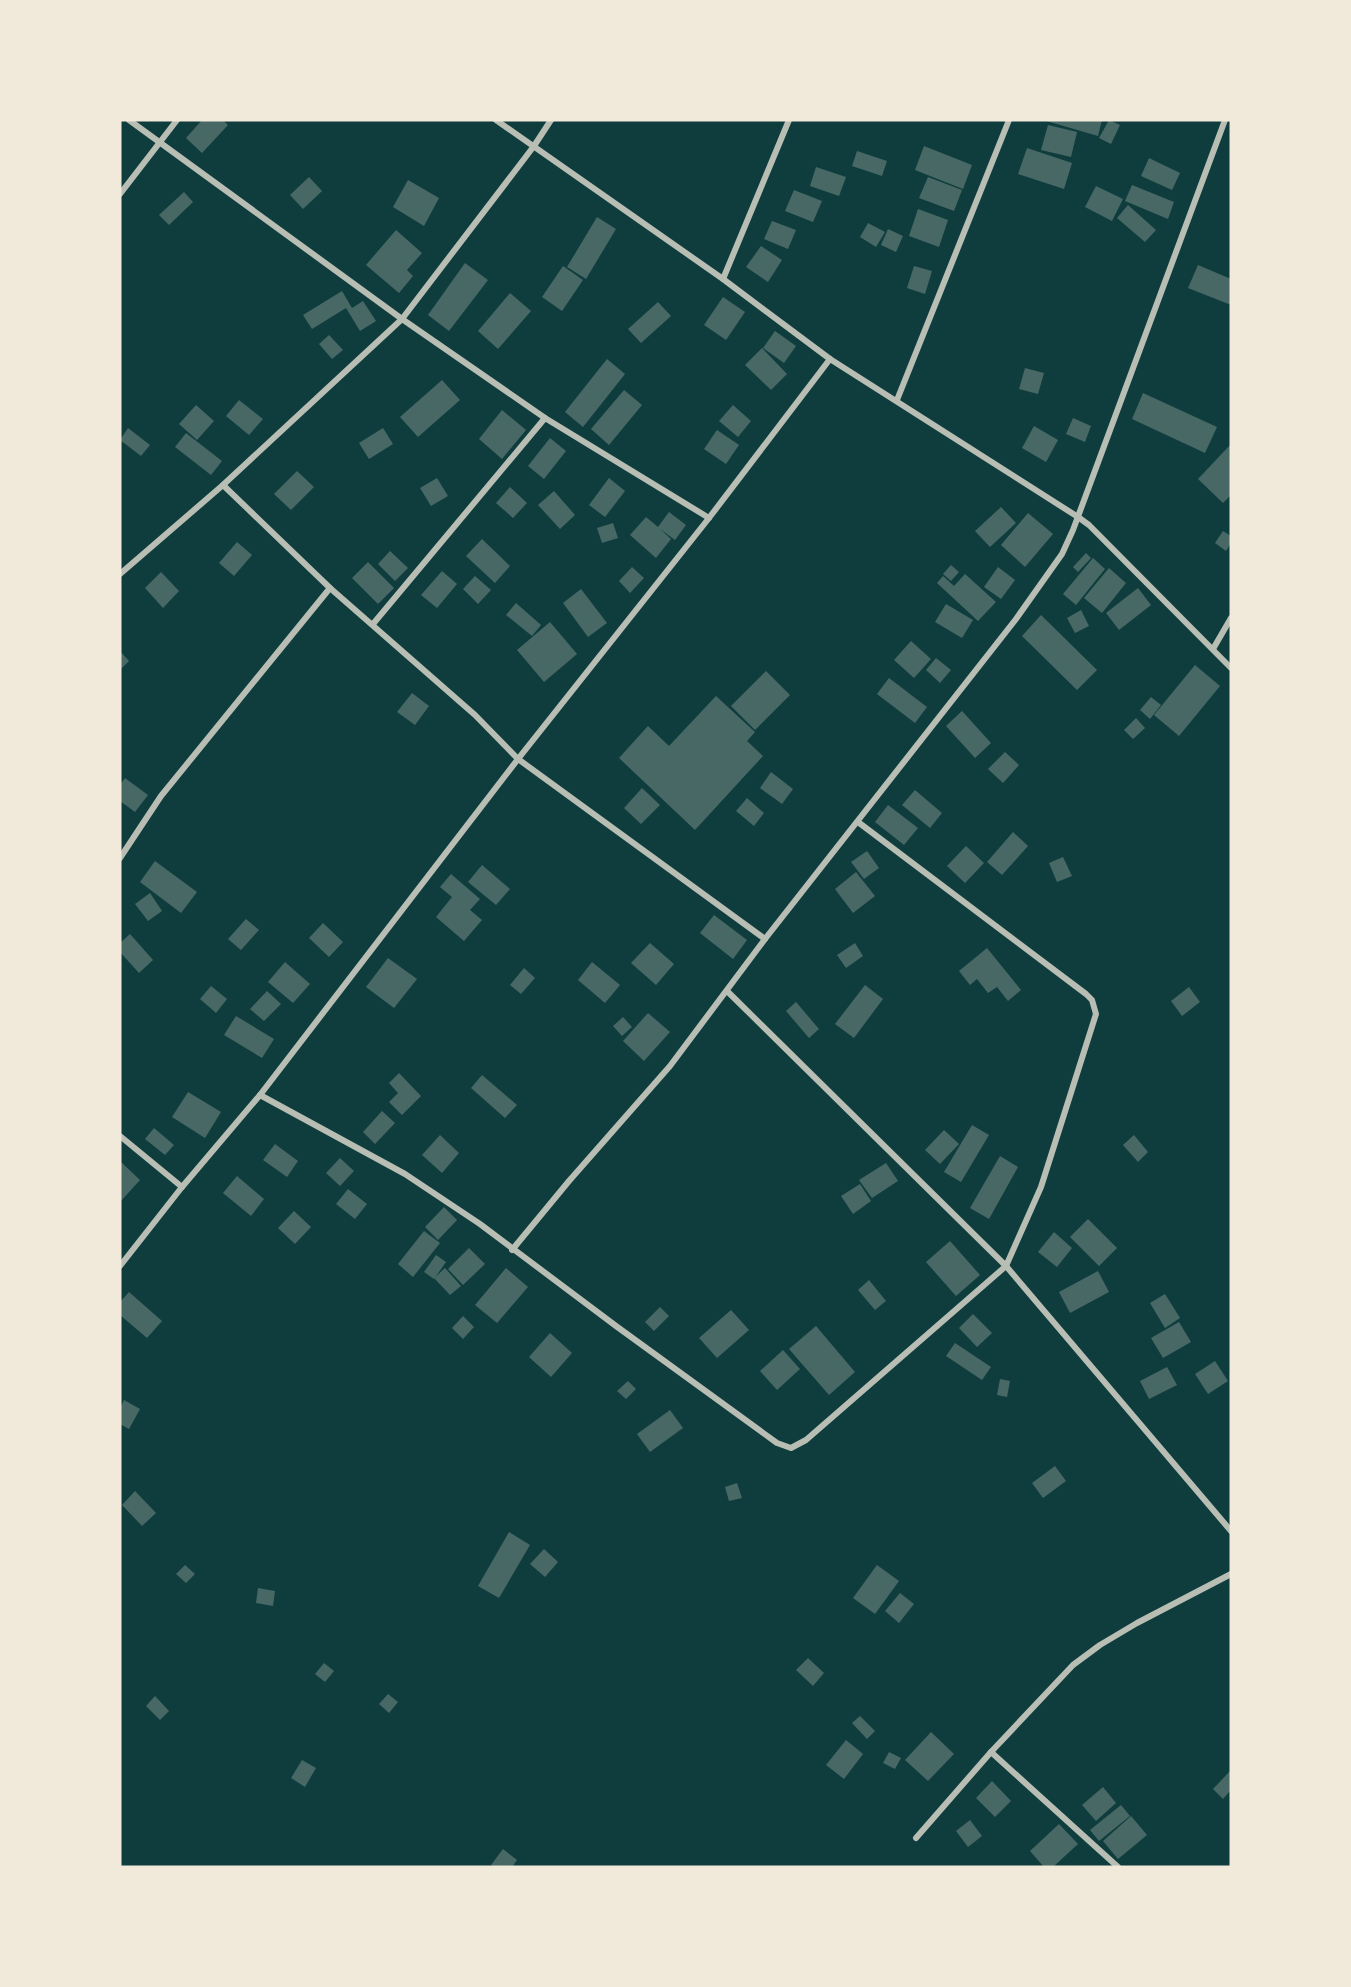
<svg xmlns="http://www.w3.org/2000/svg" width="1351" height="1987" font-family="Lora,serif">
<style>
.building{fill:#486865}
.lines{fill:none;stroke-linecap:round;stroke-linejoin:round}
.minor{stroke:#b8beb3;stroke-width:6}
</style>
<rect width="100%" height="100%" fill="#0f3d3e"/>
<g class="building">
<polygon points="202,120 223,120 228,125 202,153 186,138"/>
<polygon points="1043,120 1102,120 1098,136"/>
<polygon points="1109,120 1120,125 1111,144 1099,138"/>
<polygon points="1048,125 1077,132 1071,157 1041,150"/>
<polygon points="924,146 972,165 963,189 915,170"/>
<polygon points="1027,148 1072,163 1064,189 1018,174"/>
<polygon points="857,151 887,161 882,176 852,166"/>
<polygon points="1149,158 1180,173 1172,190 1141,176"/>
<polygon points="816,167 846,177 839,196 810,186"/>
<polygon points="309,177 322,191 303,209 290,195"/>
<polygon points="928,177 962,190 954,211 919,198"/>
<polygon points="408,180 439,198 424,226 393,207"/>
<polygon points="1132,185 1174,202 1168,219 1125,201"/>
<polygon points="1096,186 1123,199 1112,221 1085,207"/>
<polygon points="794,190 822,201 813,222 785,211"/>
<polygon points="184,192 193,202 169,225 159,215"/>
<polygon points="1128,205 1156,230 1145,242 1117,218"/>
<polygon points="918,209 948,220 939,247 909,236"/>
<polygon points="597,217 616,229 586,279 567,267"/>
<polygon points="772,221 796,230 788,249 764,239"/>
<polygon points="868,223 885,232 876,247 860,237"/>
<polygon points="888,229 903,236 896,252 881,245"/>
<polygon points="396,230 422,253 407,270 413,276 399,293 366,265"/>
<polygon points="761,246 782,260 768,282 746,267"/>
<polygon points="465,263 488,280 449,331 428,315"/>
<polygon points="1198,265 1231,279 1231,305 1188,288"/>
<polygon points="563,266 583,280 562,311 542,297"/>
<polygon points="914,266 932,271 925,294 907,288"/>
<polygon points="342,291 352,308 363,301 376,321 360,331 346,308 312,329 303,315"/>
<polygon points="510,293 531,311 498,349 478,331"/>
<polygon points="723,297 745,312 726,340 704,325"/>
<polygon points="658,302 671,316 641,343 628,329"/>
<polygon points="775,331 796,346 784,363 763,348"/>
<polygon points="329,335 343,350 332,359 319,344"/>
<polygon points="762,348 787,374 771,390 745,365"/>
<polygon points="607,359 625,374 583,427 565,412"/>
<polygon points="1025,368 1044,373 1038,394 1019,389"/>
<polygon points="442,380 460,400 418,437 400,417"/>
<polygon points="624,390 642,405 609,445 591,429"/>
<polygon points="1143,393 1217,427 1205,453 1132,419"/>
<polygon points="239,400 263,419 249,435 226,416"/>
<polygon points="196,405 214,421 197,440 179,424"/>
<polygon points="733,405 751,421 738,437 719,421"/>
<polygon points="502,410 526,430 502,459 479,439"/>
<polygon points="1073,418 1091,426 1085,442 1066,434"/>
<polygon points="1034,426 1058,440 1046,462 1022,448"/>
<polygon points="128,428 150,445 141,456 120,440"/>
<polygon points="383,428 393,444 369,459 359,443"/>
<polygon points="717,430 739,445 726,464 704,449"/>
<polygon points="186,433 222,461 211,475 175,447"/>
<polygon points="550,438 566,451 544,479 528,466"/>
<polygon points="1231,444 1231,495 1223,503 1198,479"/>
<polygon points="297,471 314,487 291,510 274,494"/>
<polygon points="437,478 448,496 431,506 420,488"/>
<polygon points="609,478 625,491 605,517 589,505"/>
<polygon points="510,487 527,503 513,518 496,503"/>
<polygon points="554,491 575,515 560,529 538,505"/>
<polygon points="1001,507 1016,523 990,547 975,531"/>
<polygon points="669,512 686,525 675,540 660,529 671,539 656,558 630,535 646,517 658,527"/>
<polygon points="1028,513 1053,534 1025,567 1001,545"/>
<polygon points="613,523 618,538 602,543 597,528"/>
<polygon points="1223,531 1231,536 1231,543 1226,551 1215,543"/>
<polygon points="482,539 510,566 495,583 466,556"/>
<polygon points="237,542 252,555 234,576 219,563"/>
<polygon points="390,551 408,568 395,581 378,564"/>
<polygon points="1086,553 1091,558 1078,572 1073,567"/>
<polygon points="1093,558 1105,569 1076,605 1063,594"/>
<polygon points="368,562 394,588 378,604 352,578"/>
<polygon points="951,565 959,572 951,581 943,574"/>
<polygon points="632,567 644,578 630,593 619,581"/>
<polygon points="998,567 1015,580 1001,599 984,587"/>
<polygon points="1109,568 1126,583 1102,613 1084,598"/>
<polygon points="442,571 457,584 437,608 421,595"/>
<polygon points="161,572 179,591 163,608 145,588"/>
<polygon points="965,574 996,602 978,621 937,583 943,576 954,586"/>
<polygon points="475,576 491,590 478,604 463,589"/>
<polygon points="1138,588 1151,605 1119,630 1106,613"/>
<polygon points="581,589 607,623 588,637 563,603"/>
<polygon points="516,603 541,625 532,636 506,615"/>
<polygon points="946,604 973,620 962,638 935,622"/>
<polygon points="1081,610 1089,626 1075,633 1067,618"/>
<polygon points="1041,615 1097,670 1077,690 1022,636"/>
<polygon points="550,622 577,654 544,682 517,650"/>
<polygon points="911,641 931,659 914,678 894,660"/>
<polygon points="120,651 129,661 120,670"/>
<polygon points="936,658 951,670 940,683 926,670"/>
<polygon points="1195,665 1220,686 1179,736 1154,715"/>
<polygon points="766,671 790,695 755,730 731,706"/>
<polygon points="889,678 927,707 915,723 877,694"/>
<polygon points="412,693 429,706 415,725 397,712"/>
<polygon points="716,696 755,732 747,741 763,756 695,830 619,758 648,726 669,746"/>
<polygon points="1151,697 1161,705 1150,719 1140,710"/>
<polygon points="962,711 991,743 975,758 946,726"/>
<polygon points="1136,718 1145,728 1133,739 1124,730"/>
<polygon points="1005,752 1019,765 1003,783 988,769"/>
<polygon points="771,772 793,789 782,804 760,788"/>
<polygon points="125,778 148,795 135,812 120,801 120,785"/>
<polygon points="642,788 660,805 641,824 624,808"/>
<polygon points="915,790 942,813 930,828 902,805"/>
<polygon points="747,798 764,813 754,826 736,811"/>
<polygon points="888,805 918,828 904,845 875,822"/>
<polygon points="1013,832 1028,846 1002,875 987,862"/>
<polygon points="966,846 984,863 965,883 947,866"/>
<polygon points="867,851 879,868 864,879 851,862"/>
<polygon points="1063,857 1072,876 1057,882 1049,863"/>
<polygon points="155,861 197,892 181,913 140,882"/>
<polygon points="482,865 510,889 496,905 468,882"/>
<polygon points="856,872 875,896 853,913 835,889"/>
<polygon points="451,874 480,899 470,910 482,920 464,941 436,917 452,897 440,887"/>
<polygon points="150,893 162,911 148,921 135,904"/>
<polygon points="714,915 747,940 733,959 700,933"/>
<polygon points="246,919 259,930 241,950 228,939"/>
<polygon points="323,923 343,942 329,957 309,938"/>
<polygon points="130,934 153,960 139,973 120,952 120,943"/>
<polygon points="650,943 674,964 656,985 631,963"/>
<polygon points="855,943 863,956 846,968 837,955"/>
<polygon points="987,948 1021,990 1008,1001 997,987 988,993 977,979 970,985 959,971"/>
<polygon points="388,958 417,979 394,1008 366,987"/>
<polygon points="285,962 310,984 293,1003 268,982"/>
<polygon points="592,962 620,985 605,1003 578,980"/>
<polygon points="524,968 535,978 521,994 510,985"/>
<polygon points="865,985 883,999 854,1038 835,1024"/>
<polygon points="211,986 227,999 216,1013 200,999"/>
<polygon points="1189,987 1200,1002 1182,1016 1171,1001"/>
<polygon points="267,991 281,1004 264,1021 250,1009"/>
<polygon points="796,1002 819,1029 809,1038 786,1011"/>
<polygon points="648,1013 670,1032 644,1061 623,1041"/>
<polygon points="236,1016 274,1039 262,1058 224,1035"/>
<polygon points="623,1017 632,1027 622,1036 613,1026"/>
<polygon points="399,1073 421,1096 402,1115 389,1102 398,1093 389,1083"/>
<polygon points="482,1075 517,1105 505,1118 471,1088"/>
<polygon points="188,1092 221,1112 205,1138 172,1117"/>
<polygon points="382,1111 395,1123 375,1144 363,1132"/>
<polygon points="972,1125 989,1135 961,1182 944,1172"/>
<polygon points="154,1128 174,1145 165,1155 145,1139"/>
<polygon points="944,1130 959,1144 940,1164 925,1150"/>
<polygon points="440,1135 459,1153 442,1173 422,1155"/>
<polygon points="1134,1135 1148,1152 1138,1162 1123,1145"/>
<polygon points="275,1144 298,1161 287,1177 263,1160"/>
<polygon points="1000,1156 1018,1167 989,1219 970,1208"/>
<polygon points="340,1158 354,1171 340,1186 326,1173"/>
<polygon points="120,1161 140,1180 120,1202"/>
<polygon points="886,1163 898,1181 872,1198 859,1180"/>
<polygon points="237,1176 264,1199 251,1216 223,1193"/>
<polygon points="860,1184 871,1201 853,1214 841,1196"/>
<polygon points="348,1189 367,1204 355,1219 336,1204"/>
<polygon points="444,1207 457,1220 438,1240 425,1227"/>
<polygon points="294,1211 311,1227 295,1244 278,1228"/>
<polygon points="1088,1219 1117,1248 1099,1266 1070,1237"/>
<polygon points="424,1231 440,1243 413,1277 398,1264"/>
<polygon points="1054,1232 1072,1248 1057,1267 1038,1252"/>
<polygon points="950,1241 980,1275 956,1296 926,1262"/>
<polygon points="469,1248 485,1264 463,1285 448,1269"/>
<polygon points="436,1255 446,1262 434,1279 424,1272"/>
<polygon points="445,1268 461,1286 450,1295 434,1278"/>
<polygon points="506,1268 528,1287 497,1323 475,1305"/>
<polygon points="1098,1271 1109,1292 1070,1313 1059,1292"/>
<polygon points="869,1280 886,1301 875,1310 858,1290"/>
<polygon points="129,1292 162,1321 147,1338 120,1315 120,1302"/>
<polygon points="1165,1294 1180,1318 1165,1328 1150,1303"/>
<polygon points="660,1307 669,1316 654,1331 645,1322"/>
<polygon points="731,1310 749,1330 717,1358 699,1338"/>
<polygon points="973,1314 992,1333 977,1347 959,1328"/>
<polygon points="463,1316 474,1327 463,1339 452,1328"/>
<polygon points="1179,1322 1191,1342 1163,1358 1151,1338"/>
<polygon points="816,1326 855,1372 829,1395 789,1349"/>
<polygon points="550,1333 572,1353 551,1377 529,1357"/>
<polygon points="955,1343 991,1367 982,1380 946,1356"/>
<polygon points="783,1350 800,1369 777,1390 760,1371"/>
<polygon points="1215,1361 1228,1381 1208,1394 1195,1374"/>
<polygon points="1167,1367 1177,1385 1149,1399 1140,1381"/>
<polygon points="1000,1379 1010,1381 1007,1397 997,1395"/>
<polygon points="628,1381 636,1389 626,1399 617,1391"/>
<polygon points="124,1400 140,1409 129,1429 120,1424 120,1408"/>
<polygon points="670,1410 683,1428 650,1452 637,1434"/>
<polygon points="1055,1466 1066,1481 1043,1498 1032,1483"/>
<polygon points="737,1483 742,1498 729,1501 725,1487"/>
<polygon points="135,1491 156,1513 142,1526 122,1505"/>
<polygon points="509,1532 530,1545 499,1598 478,1586"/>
<polygon points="544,1549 558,1562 545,1577 530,1564"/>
<polygon points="185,1565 195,1574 186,1583 176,1574"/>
<polygon points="877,1565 899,1581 875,1614 853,1598"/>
<polygon points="258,1588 275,1591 273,1606 256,1603"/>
<polygon points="900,1593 914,1604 899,1623 885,1611"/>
<polygon points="808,1658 824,1673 813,1686 796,1670"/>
<polygon points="324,1663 334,1671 325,1682 315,1674"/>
<polygon points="388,1694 398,1702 389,1713 379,1704"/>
<polygon points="155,1696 169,1711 160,1720 146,1706"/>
<polygon points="860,1716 875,1731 867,1739 852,1723"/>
<polygon points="931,1732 954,1754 928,1781 905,1760"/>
<polygon points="846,1740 863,1754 844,1779 826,1765"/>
<polygon points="889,1752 901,1758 895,1769 883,1763"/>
<polygon points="302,1760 316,1768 305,1787 291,1778"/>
<polygon points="1231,1770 1231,1790 1223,1799 1213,1789"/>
<polygon points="992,1781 1011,1801 995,1817 976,1798"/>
<polygon points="1103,1787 1116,1803 1096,1821 1082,1805"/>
<polygon points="1121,1805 1130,1816 1099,1841 1090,1830"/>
<polygon points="1131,1816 1147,1835 1118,1859 1103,1841"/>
<polygon points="970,1820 982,1836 968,1847 956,1831"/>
<polygon points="1059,1824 1078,1844 1053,1867 1044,1867 1030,1851"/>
<polygon points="503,1849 517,1860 512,1867 494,1867 491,1865"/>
</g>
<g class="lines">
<g class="minor">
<polyline points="129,120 402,319 545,418 709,518"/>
<polyline points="496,120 723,279 830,359 1078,517 1089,525 1231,668"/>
<polyline points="120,194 177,120"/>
<polyline points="723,279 789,120"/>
<polyline points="897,400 1009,120"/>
<polyline points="223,485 330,588 475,715 518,759 765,939"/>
<polyline points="120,574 223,485 402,319 534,146 551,120"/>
<polyline points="373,624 545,418"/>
<polyline points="1213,649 1231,618"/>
<polyline points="120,858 161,796 330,588"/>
<polyline points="727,991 1006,1266 1231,1531"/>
<polyline points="260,1095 405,1174 480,1224 616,1326 777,1443 791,1448 806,1440 1006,1266 1041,1187 1096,1014 1092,1000 1086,994 858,822"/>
<polyline points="120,1136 182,1187"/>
<polyline points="512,1250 569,1181 670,1066 765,939 1016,619 1062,554 1073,530 1225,120"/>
<polyline points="120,1266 182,1187 260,1095 518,759 709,518 830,359"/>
<polyline points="991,1752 1118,1867"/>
<polyline points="916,1838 991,1752 1073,1665 1100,1645 1137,1623 1231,1574"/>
</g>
</g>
<rect width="1351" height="1987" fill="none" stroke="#f1e9da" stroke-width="243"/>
</svg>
